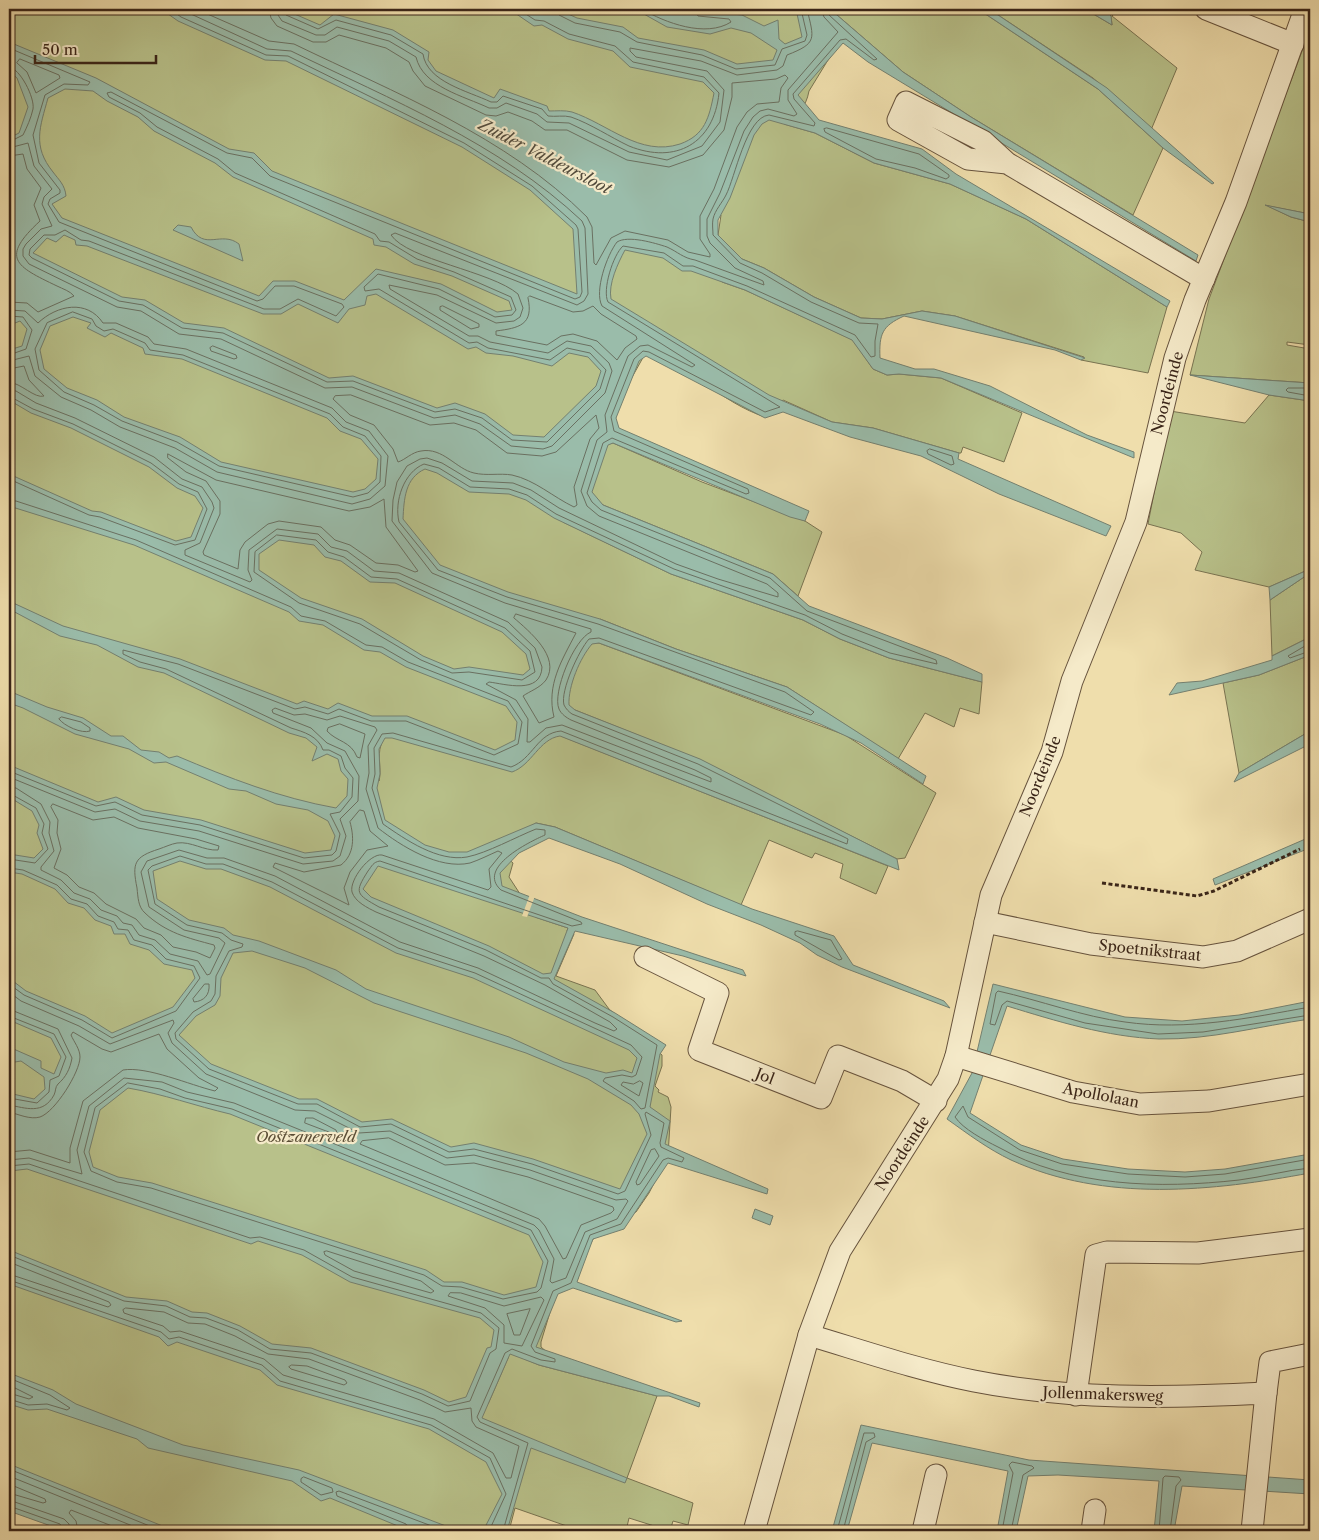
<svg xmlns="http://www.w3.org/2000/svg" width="1319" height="1540" font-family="'Libre Caslon Text',serif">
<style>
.green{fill:#b8c18a;stroke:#797351;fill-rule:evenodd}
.water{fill:#9abcaa;stroke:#748070;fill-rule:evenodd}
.pier{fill:#efdeac}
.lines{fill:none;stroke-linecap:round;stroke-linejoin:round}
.shore{stroke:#6a7061;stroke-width:1}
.minor-casing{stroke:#67533d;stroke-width:23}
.path{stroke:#3a2518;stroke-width:3;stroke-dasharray:4 2.5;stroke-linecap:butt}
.minor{stroke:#f5eac9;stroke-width:21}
.labels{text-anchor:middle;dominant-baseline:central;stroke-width:4.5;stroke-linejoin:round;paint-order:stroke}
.street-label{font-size:15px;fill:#3a2518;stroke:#f5eac9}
.park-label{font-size:15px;font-style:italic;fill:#5a4c34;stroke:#f5eac9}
.water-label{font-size:16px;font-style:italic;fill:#524b3c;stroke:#f5eac9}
</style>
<rect width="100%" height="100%" fill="#efdeac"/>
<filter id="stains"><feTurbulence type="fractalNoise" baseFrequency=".004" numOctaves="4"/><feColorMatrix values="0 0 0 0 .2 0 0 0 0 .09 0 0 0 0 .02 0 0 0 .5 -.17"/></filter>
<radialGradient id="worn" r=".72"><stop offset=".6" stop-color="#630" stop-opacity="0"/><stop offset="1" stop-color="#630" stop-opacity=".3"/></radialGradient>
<g class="green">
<path d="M 9,9 L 828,9 L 847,29 L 809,91 C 806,108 797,115 784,124 L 815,133 L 874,163 L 950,184 L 1026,219 L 1167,307 L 1148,373 L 1081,360 L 1084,357 L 955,316 L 922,311 L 882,319 L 861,318 L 814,297 L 764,268 L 742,259 L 718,235 L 721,215 L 716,219 L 722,282 L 745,290 L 853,340 L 873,369 L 887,375 L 899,374 L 941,378 L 1022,413 L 1004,462 L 963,447 L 961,453 L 959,453 L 873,428 L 832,422 L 783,400 L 765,417 C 722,403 689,365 645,354 L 621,397 L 609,444 L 613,443 L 702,482 L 805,521 L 822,532 L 798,596 L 773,574 L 603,505 L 596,499 L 563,522 L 671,574 L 803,620 L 840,639 L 889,658 L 982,682 L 979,714 L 960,708 L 954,727 L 925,713 L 898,759 L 787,687 L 676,649 L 600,619 L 593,643 L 599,643 L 845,735 L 936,793 L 905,858 L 897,859 L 700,760 L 575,710 L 561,736 L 888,866 L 876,894 L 840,878 L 843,864 L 815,853 L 812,858 L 769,840 L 741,905 L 555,827 L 536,823 L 496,848 L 513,863 L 509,877 L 535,917 L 568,928 L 567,931 L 574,934 L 556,976 L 595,990 L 609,1009 L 662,1055 L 662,1066 L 655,1086 L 659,1090 L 658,1092 L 668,1097 L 671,1107 L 668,1156 L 649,1193 L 636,1212 L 602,1224 L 581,1260 L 578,1279 L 571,1286 L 561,1288 L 554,1299 L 541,1342 L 541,1347 L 548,1353 L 520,1357 L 539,1365 L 657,1396 L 627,1478 L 693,1503 L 688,1525 L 673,1521 L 670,1531 L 629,1518 L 626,1531 L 581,1531 L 515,1508 L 509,1531 L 99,1531 L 9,1502 ZM 381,745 C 377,756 382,770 379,781 L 376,749 ZM 508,1358 L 488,1404 L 485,1388 Z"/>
<polygon points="830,9 978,9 1098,89 1163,148 1133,215 971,117 903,72"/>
<polygon points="989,9 1085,9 1112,25 1111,16 1104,9 1118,9 1112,16 1177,68 1151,130 1093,78"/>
<polygon points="1310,30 1310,214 1268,206 1291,217 1310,222 1310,345 1287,342 1287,345 1310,349 1310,383 1190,375 1209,299"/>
<polygon points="1269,395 1310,401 1310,569 1269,587 1195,570 1202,552 1181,533 1148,524 1170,411 1245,423"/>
<polygon points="1310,573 1310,637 1272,656 1270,600"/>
<polygon points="1310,655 1310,731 1239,773 1223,683 1259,675"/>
</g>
<g class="water">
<path d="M 161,9 L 283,9 L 320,25 L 334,14 L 393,30 L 429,52 L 428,60 L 436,71 L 494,98 L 500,89 L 547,106 L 549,111 C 556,111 565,110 572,112 C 608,124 640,157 680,144 C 705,135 709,118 714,93 L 703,82 L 630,67 L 613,51 L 568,39 L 542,25 L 534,26 L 509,9 L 557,9 L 577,18 L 623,27 L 638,38 L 704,50 L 737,64 L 773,60 L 777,50 L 751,33 L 731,28 L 710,34 L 667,27 L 635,9 L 685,9 L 742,15 L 764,26 L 778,20 L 779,39 L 785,44 L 802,37 L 796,9 L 830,9 L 903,72 L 971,117 L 1198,255 L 1196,261 L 868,62 L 843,43 L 798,95 L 819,120 L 922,149 L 956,174 L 1170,301 L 1167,307 L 1026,219 L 950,184 L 874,163 L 815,133 L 769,120 L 762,124 L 754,135 L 730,198 L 718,220 L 718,235 L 742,259 L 764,268 L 814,297 L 861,318 L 882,319 L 922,311 L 955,316 L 1085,358 L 1081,360 L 1055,350 L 904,316 C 882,326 879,334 880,358 L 915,369 L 934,369 L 990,386 L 1087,435 L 1134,452 L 1134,458 L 941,378 L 899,374 L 887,375 L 873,369 L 852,340 L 745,290 L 691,271 L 682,271 L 663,258 L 625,250 C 618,263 608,284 611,299 L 769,395 L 832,422 L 873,428 L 959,453 L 958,459 L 1111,526 L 1106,536 L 999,494 L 921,456 L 850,437 L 783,412 L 765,418 L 646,356 L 639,361 L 616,418 L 619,428 L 809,511 L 805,521 L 790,517 L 613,443 L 608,445 L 592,492 L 603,505 L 773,574 L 809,606 L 947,658 L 982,674 L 982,682 L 889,658 L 840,639 L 803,620 L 671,574 L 554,518 L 526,500 L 509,494 L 469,492 L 437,473 L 425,469 C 405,478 404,499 403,519 L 440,565 L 508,592 L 600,619 L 676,649 L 787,687 L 926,776 L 923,784 L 861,743 L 820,724 L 599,643 L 592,644 C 580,658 568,686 569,705 L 575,710 L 700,759 L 897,859 L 899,870 L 560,736 C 539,739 532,765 512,772 L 392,738 L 385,738 L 379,749 L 380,774 L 377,788 L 385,820 L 425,845 L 449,852 L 467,852 L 536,823 L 555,827 L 752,909 L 834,936 L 853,965 L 944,1001 L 950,1008 L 842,967 L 817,955 L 800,943 L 761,925 L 707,904 L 620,864 L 549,838 L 519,853 L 500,873 L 502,886 L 582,917 L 743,970 L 746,976 L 683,956 L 575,931 L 554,979 L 615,1013 L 666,1045 L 660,1054 L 650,1107 L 670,1121 L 665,1144 L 768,1189 L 767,1194 L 668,1163 L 624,1229 L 593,1239 L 577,1282 L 682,1321 L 676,1322 L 573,1288 L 558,1294 L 536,1347 L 700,1403 L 699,1407 L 669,1396 L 657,1396 L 539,1365 L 510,1354 L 482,1418 L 627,1478 L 625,1483 L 531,1448 L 507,1531 L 483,1531 L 502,1494 L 486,1462 L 429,1429 L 277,1385 L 260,1370 L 177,1342 L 168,1346 L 159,1337 L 9,1284 L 9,1250 L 126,1297 L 167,1301 L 192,1312 L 207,1313 L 240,1326 L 272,1344 L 311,1348 L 424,1390 L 449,1402 L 466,1397 L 487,1348 L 491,1347 L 494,1330 L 480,1318 L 350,1282 L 302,1255 L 258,1241 L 251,1244 L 27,1169 L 10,1171 L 9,1174 L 9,1093 L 34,1099 L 45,1089 L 44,1077 L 21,1061 L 15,1062 L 9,1058 L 9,1047 L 41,1061 L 41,1068 L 54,1074 L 61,1057 L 51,1038 L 9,1020 L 9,978 L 26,991 L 85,1016 L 112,1033 L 173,1007 L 195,978 L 192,970 L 164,964 L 149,950 L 130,944 L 125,934 L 114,934 L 111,926 L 95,920 L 84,908 L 68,903 L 55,889 L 22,874 L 9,872 L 9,854 L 34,858 L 43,849 L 37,833 L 39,825 L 32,811 L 9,797 L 9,765 L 98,802 L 116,797 L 144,810 L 201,820 L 305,853 L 331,850 L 335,836 L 328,821 L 308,810 L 276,804 L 246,791 L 229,789 L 166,762 L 154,763 L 129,749 L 75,734 L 23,708 L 9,703 L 9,691 L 47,707 L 83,718 L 111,736 L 123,736 L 141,750 L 159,752 L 169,758 L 177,756 C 229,778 280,798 336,808 L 347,796 L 348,779 L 341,771 L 338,759 L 327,754 L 312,761 L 317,747 L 306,738 L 289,733 L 164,673 L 138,667 L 97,645 L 60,636 L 9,609 L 9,601 L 63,626 L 180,659 L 297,704 L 304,701 L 328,709 L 338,703 L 372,716 L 407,716 L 495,750 L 515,740 L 517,722 L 506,706 L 406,667 L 380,652 L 364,650 L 323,625 L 299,621 L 289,612 L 134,545 L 9,506 L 9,474 L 92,511 L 101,512 L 176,541 L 191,537 L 203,508 L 195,496 L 177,488 L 149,467 L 71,428 L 31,413 L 9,400 L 9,350 L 22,346 L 27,329 L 20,321 L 15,323 L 9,320 L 9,138 L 19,133 L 28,107 L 17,78 L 9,71 L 9,42 L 96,78 L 229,149 L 254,153 L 272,171 L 577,294 L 573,229 L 530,190 L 462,147 L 286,61 L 265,60 L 178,21 ZM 65,89 L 93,91 L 107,101 L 138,117 L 154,131 L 215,163 L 233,177 L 373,239 L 374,245 L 386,247 L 414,264 L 452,276 L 509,301 L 512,310 L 497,312 L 441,284 L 376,269 L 344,300 L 295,281 L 273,281 L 259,296 L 62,218 L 52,204 L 66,196 C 65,185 59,180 53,172 C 32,146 40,127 48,98 ZM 64,235 L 75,240 L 76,245 L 87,246 L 263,314 L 281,314 L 298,304 L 338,323 L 349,309 L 365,305 L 367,296 L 376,294 L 468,349 L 476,347 L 486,353 L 513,356 L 552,366 L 569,353 L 588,357 L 601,371 L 596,386 L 544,437 L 513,435 L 485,414 L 455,403 L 437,408 L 353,376 L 329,378 L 224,328 L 184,323 L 145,300 L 122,297 L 33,253 L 47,238 L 56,242 ZM 73,317 L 91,323 L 87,328 L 105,337 L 111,333 L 143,348 L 145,354 L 182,359 L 327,418 L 340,431 L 361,439 L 378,459 L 376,479 L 365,489 L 353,492 L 221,462 L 180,437 L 124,417 L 97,400 L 67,388 L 44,369 L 40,350 L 50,326 ZM 279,540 L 314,545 L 325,557 L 341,561 L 370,582 L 395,583 L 502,632 L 526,654 L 530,669 L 523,675 L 469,667 L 454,669 L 423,656 L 362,619 L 301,598 L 259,570 L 259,554 ZM 180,861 L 206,869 L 221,869 L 270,887 L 396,953 L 473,978 L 629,1050 L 637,1058 L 632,1073 L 623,1070 L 606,1073 L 564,1062 L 509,1037 L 366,989 L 336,970 L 259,941 L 233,935 L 224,928 L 189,920 L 157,899 L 153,871 ZM 378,866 L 568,928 L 551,973 L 543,974 L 489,946 L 371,897 L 363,889 ZM 252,951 L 305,968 L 374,1003 L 526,1053 L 588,1079 L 631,1105 L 639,1114 L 647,1134 L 620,1189 L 533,1159 L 474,1143 L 451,1147 L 392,1119 L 362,1122 L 317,1099 L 299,1099 L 211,1064 L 179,1035 L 196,1016 L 215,1005 L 220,996 L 221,978 L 233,953 ZM 128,1088 C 163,1094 196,1106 230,1114 L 529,1235 L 543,1262 L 536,1287 L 504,1295 L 462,1282 L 444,1282 L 426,1270 L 152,1183 L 118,1177 L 93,1167 L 89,1152 L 100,1110 Z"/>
<polygon points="978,9 989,9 1107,88 1214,183 1212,184 1163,148 1098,89"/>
<polygon points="1085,9 1104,9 1111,16 1112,25"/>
<polygon points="1265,205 1310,214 1310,222 1291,217"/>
<path d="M 178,225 L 191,227 C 204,252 221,230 239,244 L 243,261 L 173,230 Z"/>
<polygon points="1190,375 1310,383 1310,401 1269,395"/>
<polygon points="1310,569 1310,573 1270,600 1269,587"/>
<polygon points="1310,637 1310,655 1259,675 1169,695 1177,683 1202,681 1272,660 1272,656"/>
<polygon points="1310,731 1310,744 1234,782 1239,773"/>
<polygon points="1310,837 1310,848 1215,885 1213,879"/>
<path d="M 993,984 L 1125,1017 L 1182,1021 L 1239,1015 L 1310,1001 L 1310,1019 C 1260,1026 1210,1040 1159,1039 C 1107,1037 1056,1021 1007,1006 L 970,1113 L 1021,1145 L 1063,1159 L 1128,1169 L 1185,1172 L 1225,1169 L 1310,1154 L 1310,1173 C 1213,1191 1105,1203 1011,1160 C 988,1149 968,1134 947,1119 L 972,1073 Z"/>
<polygon points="755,1209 773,1216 770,1225 752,1218"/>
<polygon points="9,1373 53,1390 76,1404 183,1445 299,1470 459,1531 410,1531 330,1498 321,1501 292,1481 148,1448 137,1439 47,1409 28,1410 9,1404"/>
<polygon points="861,1425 1029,1460 1310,1480 1310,1494 1182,1486 1174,1531 1154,1531 1159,1481 1058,1475 1028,1476 1016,1531 997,1531 1008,1471 872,1443 847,1531 832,1531"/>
<polygon points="9,1464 175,1531 65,1531 9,1511"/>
</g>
<polygon class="pier" points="530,894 535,896 527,917 522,916"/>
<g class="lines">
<g class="shore">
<path d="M 196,9 L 269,41 L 294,44 C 395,93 506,136 587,217 L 592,227 L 594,263 L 596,265 L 611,238 L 625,231 L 668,240 L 688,252 L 710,257 L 710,254 L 700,239 L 700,216 L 714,189 L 737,127 L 747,112 L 757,104 L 779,102 L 781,88 L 788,78 L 785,75 L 776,79 L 732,83 L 732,97 L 724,130 L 703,155 L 669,167 L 627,160 L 567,130 L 545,130 L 532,121 L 508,112 L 496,116 L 486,115 L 425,86 L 413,71 L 409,62 L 386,48 L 339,35 L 326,42 L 313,42 L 277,26 L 271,18 L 269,9"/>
<path d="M 276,9 L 278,15 L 282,21 L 316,35 L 325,35 L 337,27 L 389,41 L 416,57 C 423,87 464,96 489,108 L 497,108 L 506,103 L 537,114 L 547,122 L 569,123 L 629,152 L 667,160 L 702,146 L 720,122 L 724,90 L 707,71 L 636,57 L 630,51 L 630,48 L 701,61 L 737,75 L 777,70 L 783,66 L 787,55 C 818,43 814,39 807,9"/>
<path d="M 283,9 L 286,15 L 318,29 L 336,20 L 391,35 L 423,54 C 427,82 468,91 491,102 L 497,102 L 503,96 L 542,109 L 548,116 C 555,117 564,115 571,117 C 591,124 610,137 629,146 C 676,165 714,143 719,93 L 704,77 L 633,62 L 615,46 L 569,34 L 544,21 L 535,20 L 518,9"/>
<polyline points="556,9 559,15 575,23 620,32 637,42 702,55 736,69 775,65 782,49 805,41 807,35 801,9"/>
<path d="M 642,9 C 665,23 706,38 731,22 L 729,19 L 698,16 L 694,9"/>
<polyline points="9,48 90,82 88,85 64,84 45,95 33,135 39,163 60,190 60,193 50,199 48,204 59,222 257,301 263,299 275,286 294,286 342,304 344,307 336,316 298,299 280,309 264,309 89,241 81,240 65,230 55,235 44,235 30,249 29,255 32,258 119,301 143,305 182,328 223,333 327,382 353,381 435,412 455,409 482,418 512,440 547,442 600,389 606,370 590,353 567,348 550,360 488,348 477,342 469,343 379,289 365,291 364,287 378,274 439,289 495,317 512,315 516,310 511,297 454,272 417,259 389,242 380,241 375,234 235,173 218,159 157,127 140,113 109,97 107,93 111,92 227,153 252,158 270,176 575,299 580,297 582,292 578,229 576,225 532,186 464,143 288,56 266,55 181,17 170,9"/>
<polygon points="20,59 59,75 60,78 36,93 27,72 17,63"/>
<path d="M 9,67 C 20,68 35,98 33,109 C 31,118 27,127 23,135 L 9,142"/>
<polygon points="827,128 919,154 949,175 949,177 946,179 915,168 876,159 825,132 824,129"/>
<path d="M 9,148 L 28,143 L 34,166 L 52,189 L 44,197 L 42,204 L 52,226 L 41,229 L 26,244 L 23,249 L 23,256 L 29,264 L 117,307 L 141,311 L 179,334 L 221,339 L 325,388 L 352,387 L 434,418 L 455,415 L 480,424 L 511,446 L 543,449 L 552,446 L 605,393 L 612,371 L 609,363 L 591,346 L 567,341 L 548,353 L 490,342 L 478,336 L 469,336 L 390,289 L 389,285 L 437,295 L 496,323 L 514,321 L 520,317 L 523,308 L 518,294 C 491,271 408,260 391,235 L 395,233 L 577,305 L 584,301 L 588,294 L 585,228 L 582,221 C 499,143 392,100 291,51 L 267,49 L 180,9"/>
<path d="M 9,156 L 23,154 L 27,169 L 41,188 L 34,205 L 40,221 C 0,258 15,266 57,286 C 63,289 70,291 74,296 L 38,312 L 27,303 L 9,302"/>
<path d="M 530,296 L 573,312 L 583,311 L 593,306 L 601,314 L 636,336 L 637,339 L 625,348 L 617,360 L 597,341 L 573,334 L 561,336 L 547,345 L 496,335 L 496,331 C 519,328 534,325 528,298 Z"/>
<polygon points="443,306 479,324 479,327 471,329 440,310 440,307"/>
<path d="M 9,310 L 25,311 L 38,323 C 57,305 87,299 103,323 L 116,323 L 148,337 L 154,344 L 186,349 L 332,408 L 346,422 L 369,431 L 388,456 L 385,486 L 370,499 L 352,504 L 217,472 L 175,448 L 120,427 L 91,410 L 61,397 L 35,376 L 29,356 L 9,361"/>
<polygon points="73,312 92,319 96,326 104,331 113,329 145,343 150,350 183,355 330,414 343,427 365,436 381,456 380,482 368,493 353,497 219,466 177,442 122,421 94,405 64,392 39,370 35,349 47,323"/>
<polyline points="9,316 23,317 32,330 26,349 9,355"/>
<polygon points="213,346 236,355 237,358 234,359 211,351 210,348"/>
<path d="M 9,369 L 24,366 L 29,380 L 44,396 C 35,399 21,383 9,382"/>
<polyline points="1310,388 1288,388 1286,390 1288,392 1310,396"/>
<path d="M 9,390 L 16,391 L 36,403 L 75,418 L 154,457 L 182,479 L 202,487 L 212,502 L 214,508 L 200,543 L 185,550 L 185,555 L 250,582 L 252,580 L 248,570 L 249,550 L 277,529 L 318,534 L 331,547 L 347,551 L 374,571 L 399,573 L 508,622 L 535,648 L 542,667 C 541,695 505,684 489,682 L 486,684 L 516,700 L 528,719 L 527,742 L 530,742 L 546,728 L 562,725 L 711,782 L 711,778 L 695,770 L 571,720 C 567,718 561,714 559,709 C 552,693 574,639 591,632 L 591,629 L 505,603 L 432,573 L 392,521 L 393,500 L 397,482 L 407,466 L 420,459 L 427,458 L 442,463 L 472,481 L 513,483 L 531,490 L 559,508 L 676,564 L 718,579 L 778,597 L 778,593 L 767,584 L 599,516 L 587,506 L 581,491 L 597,440 L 607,432 L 605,415 L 628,356 L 640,346 L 648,345 L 692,367 L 695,365 L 602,306 C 594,291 607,255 617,242 C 628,235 655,243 667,247 C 678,252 683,258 695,260 L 764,285 L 763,281 L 735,268 L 710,243 L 707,236 L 707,219 L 720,193 L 744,131 L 753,117 L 760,111 L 768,109 L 794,116 L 797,114 L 788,100 L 788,90 L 838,32 L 824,17 L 821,9"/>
<path d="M 351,395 L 430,425 L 454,423 L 476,430 L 507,453 L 542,456 L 556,452 L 596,415 L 599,428 L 590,439 L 574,487 L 577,505 L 574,507 C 553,497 535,480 512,475 C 500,473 486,476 474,473 C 456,469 443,447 421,451 C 412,452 405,460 398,462 L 393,449 L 374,425 L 350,415 L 333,399 L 335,396 Z"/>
<polyline points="9,396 33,409 73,424 151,463 179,484 198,492 207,509 195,540 175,545 100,517 89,515 9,479"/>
<polygon points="930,449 952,456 954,464 951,465 928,454 927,451"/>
<polygon points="168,454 216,480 349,511 370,507 384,499 386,527 418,571 415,572 398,565 376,563 350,545 335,540 321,527 279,521 268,524 245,542 240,550 238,569 204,555 203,552 220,514 220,501 206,481 186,472 168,458"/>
<path d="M 9,501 L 16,501 L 136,540 L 291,607 L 301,616 L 325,621 L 366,645 L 382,647 L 408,662 L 508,701 L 522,722 L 518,744 L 494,755 L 406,721 L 371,721 L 339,709 L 328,714 L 305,707 L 295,709 L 178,664 L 123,650 L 123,654 L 140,662 L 166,669 L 291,728 C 304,732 318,736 323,750 L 329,750 L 341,756 L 345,768 L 353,778 L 352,797 L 340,812 L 330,814 L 340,834 L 336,851 L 332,855 L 304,858 L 200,825 L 142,815 L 115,802 L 96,806 L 9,771"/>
<polygon points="277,535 316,540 328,552 344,557 371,577 397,579 505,628 530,651 535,672 522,680 469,672 452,673 421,660 360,624 299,603 254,572 255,552"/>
<path d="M 516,614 L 576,633 C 562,660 546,685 554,717 L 539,723 L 523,696 C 530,691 540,688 546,680 C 561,657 529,631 514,618 Z"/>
<polyline points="1310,643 1288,656 1290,658 1310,651"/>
<path d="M 62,717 L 81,722 L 90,728 L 90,731 C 82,734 64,726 59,719 Z"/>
<path d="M 340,724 L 365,734 L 360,758 L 357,757 C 351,741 337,742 327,731 L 328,728 Z"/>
<path d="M 9,777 L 95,812 L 115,809 L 140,821 L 199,831 L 303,864 L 333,861 L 340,856 L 346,836 L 340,819 L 358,801 L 359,776 L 345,751 L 327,743 L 311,728 L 273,713 L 272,710 L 275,708 L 294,715 L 305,714 L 327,720 L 340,716 L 375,727 L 377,730 L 368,746 L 369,773 L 366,789 L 378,828 C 401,846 439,870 470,863 C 479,860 489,855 498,851 L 502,853 L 489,869 L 491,887 L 488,890 L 382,855 C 370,853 349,880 352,892 C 355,902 368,908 376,912 L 484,956 L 545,985 L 610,1022 L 617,1029 L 614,1031 L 595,1023 L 478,968 L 400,942 L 275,876 L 224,858 L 207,858 L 179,850 L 147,861 L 141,872 L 149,907 L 184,930 L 219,938 L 225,943 L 210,974 L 207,975 L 198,961 L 170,954 L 155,940 L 139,935 L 132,925 L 123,923 L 117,916 L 101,910 L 90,899 L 74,893 L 61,880 L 41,870 L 41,867 L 54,851 L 49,833 L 50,822 L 41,804 L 16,788 L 9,787"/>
<polyline points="9,793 36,808 44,824 42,833 48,849 35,863 9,859"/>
<path d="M 53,804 L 93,820 L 114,817 L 138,828 L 196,839 L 219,846 L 218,850 C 204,851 191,841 177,843 C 171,844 165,847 159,849 C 134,857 132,863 137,888 C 138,897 138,907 145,913 C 166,933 188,938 214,945 L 215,948 L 210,958 L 196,952 L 173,947 L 161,935 L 144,928 L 136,919 L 106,904 L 94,893 L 79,887 L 67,875 L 54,868 L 61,849 L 57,833 L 58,820 L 51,807 Z"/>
<path d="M 360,810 L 364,811 L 370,831 L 388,846 L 367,850 L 350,872 L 344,888 L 349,905 L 273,867 L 275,863 L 304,872 L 341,865 C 355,854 354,836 350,822 Z"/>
<polyline points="9,868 23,870 57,885 71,899 87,904 98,916 114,922 118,929 128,930 134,940 152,945 166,959 194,966 200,978 176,1011 112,1038 82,1020 24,995 9,984"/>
<polygon points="798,931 831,940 842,959 839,960 795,935 795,932"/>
<path d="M 205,984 L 209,984 C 210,995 204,1001 194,1002 L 193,999 Z"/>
<polyline points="9,992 21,1001 79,1026 110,1044 173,1020 174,1023 168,1033 172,1043 206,1074 295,1110 315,1111 359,1133 390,1131 447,1158 474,1155 530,1170 616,1200 626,1199 628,1201 617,1219 585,1232 566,1278 552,1283 550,1281 554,1259 539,1230 534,1225 234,1103 187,1092 162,1082 124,1078 89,1106 77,1150 82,1174 29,1158 9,1160"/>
<path d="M 1310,1007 C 1249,1018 1187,1031 1125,1022 C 1084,1017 1039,1000 998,991 L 996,993 L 990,1024 L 995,1025 L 1002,1005 L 1007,1001 L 1085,1023 L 1158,1034 L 1203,1032 L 1310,1015"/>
<path d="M 9,1009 L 58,1029 L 72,1058 C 70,1069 66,1077 58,1084 C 55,1087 56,1091 54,1095 C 43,1115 26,1108 9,1105"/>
<polyline points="9,1016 54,1034 66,1057 59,1076 50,1080 49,1092 37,1103 9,1098"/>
<polygon points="640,1081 643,1083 639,1096 621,1085 623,1082 633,1084"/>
<polygon points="128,1083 160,1089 185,1098 232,1109 531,1230 548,1261 541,1288 537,1292 503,1299 461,1287 442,1286 424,1275 151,1188 117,1182 91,1171 84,1152 95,1108"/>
<path d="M 9,1112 C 18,1114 30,1120 40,1117 C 55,1112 80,1072 80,1057 C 80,1049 74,1042 71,1035 L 73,1032 L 102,1049 L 111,1052 L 159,1034 L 167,1049 L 199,1078 L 218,1088 L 215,1091 C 190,1085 147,1066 123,1070 L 83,1101 L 70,1148 L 70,1163 L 30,1150 L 9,1152"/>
<polygon points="306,1118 313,1118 336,1130 337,1133 334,1134 305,1123"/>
<polygon points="389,1138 445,1165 474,1163 528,1177 613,1207 614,1210 611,1213 581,1225 566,1258 563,1259 545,1226 539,1219 360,1144 362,1141"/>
<polygon points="655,1149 659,1156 640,1184 637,1185 636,1182 651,1150"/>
<path d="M 1310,1159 L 1225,1174 L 1185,1177 L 1128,1174 L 1062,1164 L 1020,1150 L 968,1117 L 963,1106 L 955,1117 C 963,1129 984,1140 998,1147 C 1070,1187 1159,1189 1239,1180 C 1263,1177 1287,1170 1310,1168"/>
<polyline points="9,1166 29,1164 250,1238 260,1237 304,1250 352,1277 481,1313 499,1328 496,1349 490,1353 470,1401 448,1406 422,1394 311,1353 270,1349 238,1330 206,1318 190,1317 166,1306 124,1301 9,1255"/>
<polygon points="327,1251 421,1281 434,1291 431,1293 354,1271 325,1255 324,1252"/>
<polyline points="9,1262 109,1302 111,1305 108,1307 9,1274"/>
<polyline points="9,1280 161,1332 169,1339 179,1337 262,1365 280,1381 431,1425 490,1458 506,1494 489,1531"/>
<polygon points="461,1293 504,1306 541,1297 544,1300 522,1346 504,1343 504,1325 485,1308 448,1296 450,1293"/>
<polygon points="126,1308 164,1312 188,1323 205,1324 235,1336 268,1354 309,1359 420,1400 445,1412 471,1408 472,1421 476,1427 519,1446 511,1478 506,1478 493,1453 434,1419 283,1375 264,1359 180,1331 170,1332 163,1326 124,1313 123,1310"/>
<polygon points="530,1309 520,1335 514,1335 507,1314"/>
<polygon points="292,1365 307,1366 345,1380 347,1383 344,1385 291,1369 289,1367"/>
<polyline points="9,1378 50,1395 70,1408 67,1410 47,1404 28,1405 9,1399"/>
<polyline points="9,1385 33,1397 29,1399 9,1393"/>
<polyline points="9,1469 162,1531"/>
<polyline points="9,1476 145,1531"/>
<polygon points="304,1477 332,1488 333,1492 321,1495 301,1482 301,1479"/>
<polyline points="9,1484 45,1499 46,1502 43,1503 9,1493"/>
<polyline points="9,1500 64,1519 69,1524 70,1531"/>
<polyline points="9,1506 60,1524 64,1531"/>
<polyline points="78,1531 76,1521 69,1513 71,1510 125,1531"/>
<polyline points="410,1531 406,1524 337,1496 336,1492 339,1491 445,1531"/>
<path d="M 503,1531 L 528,1443 L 480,1422 L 477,1417 L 505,1353 L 512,1349 L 541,1360 L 555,1362 L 555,1359 L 535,1352 L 531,1346 L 553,1291 L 571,1283 L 590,1235 L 621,1224 L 663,1160 L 668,1158 L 682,1162 L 684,1158 L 661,1147 L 660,1143 L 664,1123 L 646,1112 L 645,1114 L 651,1135 L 625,1191 L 618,1194 L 532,1164 L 474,1149 L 449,1152 L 391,1124 L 360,1127 L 317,1104 L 298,1104 L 209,1069 L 176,1039 L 175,1033 L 193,1012 L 211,1001 L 215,994 L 216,976 L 229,951 L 242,947 L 243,944 L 231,940 L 222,933 L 187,925 L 155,904 L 148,870 L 152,866 L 180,856 L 206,864 L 223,864 L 272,882 L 398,948 L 475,973 L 631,1045 L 642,1057 L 636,1075 L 632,1077 L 622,1075 L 605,1078 L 603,1081 L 634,1101 L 641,1109 L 645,1108 L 657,1045 L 613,1017 L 553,984 L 549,978 L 541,978 L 486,950 L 379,907 C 356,894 354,893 368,871 C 372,866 373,862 380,861 L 572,926 L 582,924 L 581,922 L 501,890 C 476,868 529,842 545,835 L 545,830 L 536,829 C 516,837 487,853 467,857 C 438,862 406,840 383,824 L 372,788 L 375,774 L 374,748 L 382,734 L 393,733 L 511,767 C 533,759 537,733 561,731 L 847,844 L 848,839 L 698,764 L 572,714 C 569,712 566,709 564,705 C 560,691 579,650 589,639 L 599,638 L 811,715 L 814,712 L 785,692 L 598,624 L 507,597 L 438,570 L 399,522 C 394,501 404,472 424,464 L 439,468 L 470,487 L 509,489 L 527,495 L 556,514 L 674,569 L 805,615 L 842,634 L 890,653 L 937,664 L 936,660 L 807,611 L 770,578 L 601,510 L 592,502 L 587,493 L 603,443 L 612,438 L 746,494 L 749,493 L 748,489 L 614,431 L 611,417 L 634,359 L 643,351 L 649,352 L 765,412 L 780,407 L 608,302 C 602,290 613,255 623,246 L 664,253 L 683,266 L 693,266 L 747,286 L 855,335 L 871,357 L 875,356 L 875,341 L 878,324 L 859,323 L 811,302 L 762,273 L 740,263 L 713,235 C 713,230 712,224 713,219 C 715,210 722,203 726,195 C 735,178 746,117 769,115 L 814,126 L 815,123 L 794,99 L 793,94 L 840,40 L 846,39 L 874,60 L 877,59 L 829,15 L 828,9"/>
<polyline points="837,1531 864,1433 874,1433 875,1437 866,1442 843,1531"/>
<polyline points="1002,1531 1013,1473 1009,1465 1012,1462 1032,1466 1034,1468 1023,1475 1011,1531"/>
<polyline points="1159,1531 1163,1478 1165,1476 1179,1477 1181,1480 1176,1486 1170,1531"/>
</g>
<g class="minor-casing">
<g id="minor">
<polyline points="1206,9 1293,44"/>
<polyline points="1007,163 968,159 898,120 906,102 983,141 1007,163 1204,279"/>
<polyline points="985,922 1091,944 1203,957 1237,951 1310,919"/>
<polyline points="645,957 718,993 699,1050 821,1098 838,1056 902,1081 936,1101"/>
<polyline points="956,1056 1073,1092 1140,1104 1209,1101 1310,1084"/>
<path d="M 809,1335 C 863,1351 918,1370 974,1381 C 1070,1400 1168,1398 1266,1393 L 1252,1531"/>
<polyline points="1266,1393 1270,1362 1310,1354"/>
<polyline points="1076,1395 1096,1255 1107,1252 1198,1253 1310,1239"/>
<polyline points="754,1531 809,1335 840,1251 948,1079 956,1056 991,895 1052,752 1072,681 1136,522 1175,358 1195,300 1236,202 1305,9"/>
<polyline points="923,1531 936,1475"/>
<polyline points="1092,1531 1095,1510"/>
</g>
</g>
<polyline class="path" points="1102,883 1197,896 1214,891 1300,849"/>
<use href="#minor" class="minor"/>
</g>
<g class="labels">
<g class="street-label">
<text transform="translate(1167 393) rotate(-75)">Noordeinde</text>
<text transform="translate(1040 776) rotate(-68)">Noordeinde</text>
<text transform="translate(1150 950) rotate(6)">Spoetnikstraat</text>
<text transform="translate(765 1076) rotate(21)">Jol</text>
<text transform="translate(1101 1095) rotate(11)">Apollolaan</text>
<text transform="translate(902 1153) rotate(-57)">Noordeinde</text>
<text transform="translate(1103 1394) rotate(2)">Jollenmakersweg</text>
</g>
<g class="park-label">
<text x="306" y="1136">Oostzanerveld</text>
</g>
<g class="water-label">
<text transform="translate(545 156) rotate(27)">Zuider Valdeursloot</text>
</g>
</g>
<rect width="1319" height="1540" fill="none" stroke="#efdeac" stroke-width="30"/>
<rect x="10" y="10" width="1299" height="1520" fill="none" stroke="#3a2518" stroke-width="2.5"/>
<rect x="15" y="15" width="1289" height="1510" fill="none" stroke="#3a2518"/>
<path d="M35 55v8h121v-8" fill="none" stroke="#3a2518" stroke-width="2.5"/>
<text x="42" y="55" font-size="15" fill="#3a2518" stroke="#f5eac9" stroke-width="4" paint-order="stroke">50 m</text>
<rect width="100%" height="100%" filter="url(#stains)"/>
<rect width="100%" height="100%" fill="url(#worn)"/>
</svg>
